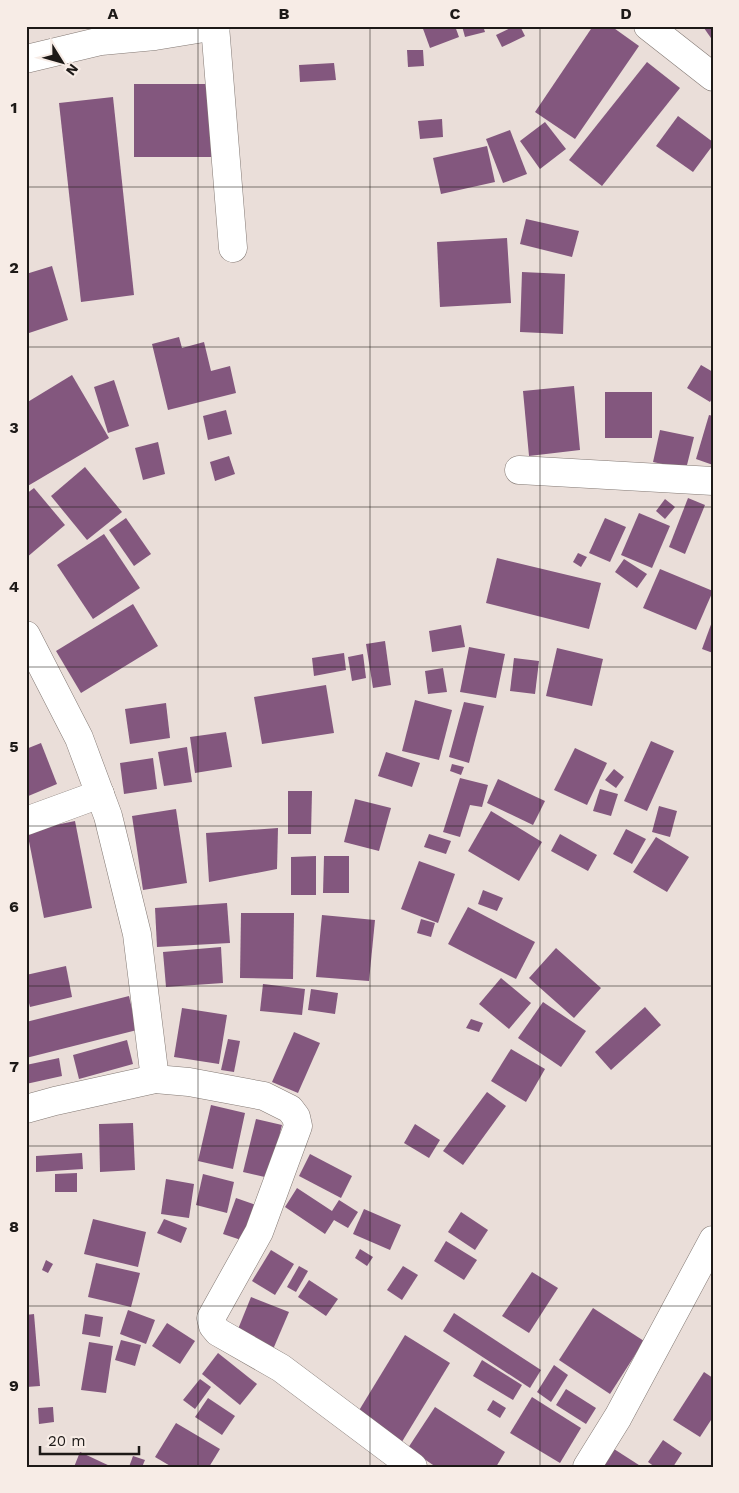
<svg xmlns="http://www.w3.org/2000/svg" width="739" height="1493" font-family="'Work Sans',sans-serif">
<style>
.building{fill:#83577e}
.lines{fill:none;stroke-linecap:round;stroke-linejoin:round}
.minor-casing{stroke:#837974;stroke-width:29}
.minor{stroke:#fff;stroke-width:28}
.grid{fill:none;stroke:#1d1917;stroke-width:1;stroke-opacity:0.55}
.neatline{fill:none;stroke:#1d1917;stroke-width:2}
.grid-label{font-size:16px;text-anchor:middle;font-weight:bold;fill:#1d1917}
</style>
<rect width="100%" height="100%" fill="#eaded9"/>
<g class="building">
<polygon points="422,26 455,26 459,37 430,48"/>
<polygon points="462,26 483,26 485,32 465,37"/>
<polygon points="515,26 520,26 525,36 502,47 496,35"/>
<polygon points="593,26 611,26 639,46 575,139 535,112"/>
<polygon points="707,26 713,26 713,41 704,28"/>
<polygon points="407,50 423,50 424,66 408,67"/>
<polygon points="647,62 680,88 602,186 569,160"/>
<polygon points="334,63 336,80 300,82 299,65"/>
<rect x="134" y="84" width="94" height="73"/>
<polygon points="113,97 134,295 81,302 59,103"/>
<polygon points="678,116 713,142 713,145 693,172 656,146"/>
<polygon points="442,119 443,137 420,139 418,121"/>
<polygon points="545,122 566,149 540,169 520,141"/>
<polygon points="510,130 527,174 503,183 486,139"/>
<polygon points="487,146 495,182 441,194 433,158"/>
<polygon points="526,219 579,231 572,257 520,244"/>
<polygon points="507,238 511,303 440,307 437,242"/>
<polygon points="52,266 68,320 26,334 26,274"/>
<polygon points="522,272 565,274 563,334 520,332"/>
<polygon points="179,337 182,348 204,342 211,371 230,366 236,393 168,410 152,344"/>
<polygon points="701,365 713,372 713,397 710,402 687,388"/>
<polygon points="72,375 109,438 26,487 26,403"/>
<polygon points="114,380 129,426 108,433 94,387"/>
<polygon points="574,386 580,450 529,456 523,391"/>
<rect x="605" y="392" width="47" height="46"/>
<polygon points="226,410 232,434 208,440 203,416"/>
<polygon points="709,415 713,416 713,465 696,459"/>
<polygon points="660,430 694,437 686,469 653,462"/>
<polygon points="158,442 165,474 143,480 135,448"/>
<polygon points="229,456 235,474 215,481 210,462"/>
<polygon points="85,467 122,512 87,540 51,496"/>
<polygon points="34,488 65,525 26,558 26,494"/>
<polygon points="688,498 705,505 685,554 669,547"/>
<polygon points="665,499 675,507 665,519 656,511"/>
<polygon points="639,513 670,526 652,568 621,555"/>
<polygon points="126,518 151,554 134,566 109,530"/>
<polygon points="605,518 626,527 610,562 589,553"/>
<polygon points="104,534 140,588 93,619 57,565"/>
<polygon points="578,553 587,557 581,567 573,562"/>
<polygon points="497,558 601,583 589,629 486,603"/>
<polygon points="624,559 647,574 637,588 615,572"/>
<polygon points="660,569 713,591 696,630 643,608"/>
<polygon points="133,604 158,646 81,693 56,651"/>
<polygon points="713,619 713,653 702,649"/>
<polygon points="461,625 465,647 432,652 429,631"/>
<polygon points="385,641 391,685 373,688 366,644"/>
<polygon points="469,647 505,654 496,698 460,692"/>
<polygon points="557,648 603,659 592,706 546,696"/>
<polygon points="344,653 346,670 314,676 312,658"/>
<polygon points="363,654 366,678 352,681 348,657"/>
<polygon points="514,658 539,661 535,694 510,691"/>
<polygon points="443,668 447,692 428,694 425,671"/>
<polygon points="326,685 334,733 262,744 254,697"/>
<polygon points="415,700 452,710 439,760 402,751"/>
<polygon points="464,702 484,706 469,763 449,757"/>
<polygon points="166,703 170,738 130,744 125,709"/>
<polygon points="226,732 232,767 195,773 190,737"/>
<polygon points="651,741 674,751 647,811 624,801"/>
<polygon points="41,743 57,784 26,797 26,749"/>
<polygon points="187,747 192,782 164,786 158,752"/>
<polygon points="575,748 607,763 587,805 554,790"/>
<polygon points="386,752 420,763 412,787 378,776"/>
<polygon points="153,758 157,789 124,794 120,763"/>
<polygon points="452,764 464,767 461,775 450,771"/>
<polygon points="614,769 624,777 616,788 605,780"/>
<polygon points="460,778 488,785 482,807 470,805 460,837 443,832"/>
<polygon points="498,779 545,801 533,825 487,803"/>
<polygon points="600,789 618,794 611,816 593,811"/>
<polygon points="288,791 312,791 311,834 288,834"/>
<polygon points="355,799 391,808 379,851 344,842"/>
<polygon points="659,806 677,811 670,837 652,832"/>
<polygon points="176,809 187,883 143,890 132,816"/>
<polygon points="491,811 542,842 519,881 468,851"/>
<polygon points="75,821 92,908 44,918 27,831"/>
<polygon points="278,828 277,869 209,882 206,833"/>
<polygon points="626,829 646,839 632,864 613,854"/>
<polygon points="429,834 451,841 446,854 424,847"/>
<polygon points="560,834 597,855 588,871 551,851"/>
<polygon points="656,837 689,857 667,892 633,872"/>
<polygon points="316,856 316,895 291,895 291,857"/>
<polygon points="324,856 349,856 349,893 323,893"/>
<polygon points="419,861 455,874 438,923 401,909"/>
<polygon points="483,890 503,898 497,911 478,904"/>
<polygon points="227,903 230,943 157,947 155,908"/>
<polygon points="468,907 535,942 516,979 448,944"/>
<polygon points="241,913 294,913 293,979 240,978"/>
<polygon points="322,915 375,920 369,981 316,977"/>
<polygon points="421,919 435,923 431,937 417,933"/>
<polygon points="221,947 223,983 166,987 163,952"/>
<polygon points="556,948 601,988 574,1018 529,978"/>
<polygon points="66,966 72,997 30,1007 26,991 26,975"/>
<polygon points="501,978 531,1003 509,1029 479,1004"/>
<polygon points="263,984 305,989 302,1015 260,1011"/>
<polygon points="311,989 338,993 335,1014 308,1010"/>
<polygon points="129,996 137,1030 26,1058 26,1022"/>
<polygon points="543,1002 586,1031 561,1067 518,1038"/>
<polygon points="645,1007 661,1025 611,1070 595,1052"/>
<polygon points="182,1008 227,1015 219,1064 174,1057"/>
<polygon points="471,1019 483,1023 479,1032 466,1028"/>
<polygon points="294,1032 320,1043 298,1093 272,1082"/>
<polygon points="228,1039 240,1041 234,1072 221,1070"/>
<polygon points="127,1040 133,1064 79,1079 73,1055"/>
<polygon points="511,1049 545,1069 526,1102 491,1081"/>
<polygon points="59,1058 62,1076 26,1084 26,1065"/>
<polygon points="487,1092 506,1106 463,1165 443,1151"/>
<polygon points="211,1105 245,1113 233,1169 198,1161"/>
<polygon points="256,1119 282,1125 269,1178 243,1172"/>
<polygon points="133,1123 135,1170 100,1172 99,1124"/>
<polygon points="415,1124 440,1140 429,1158 404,1143"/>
<polygon points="82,1153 83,1169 36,1172 36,1156"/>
<polygon points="310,1154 352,1176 341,1198 299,1176"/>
<polygon points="77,1173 77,1192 55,1192 55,1174"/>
<polygon points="203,1174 234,1182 227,1213 196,1205"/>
<polygon points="166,1179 194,1184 189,1218 161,1214"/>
<polygon points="297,1188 332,1211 339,1200 358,1212 348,1228 334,1220 325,1234 285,1207"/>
<polygon points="236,1198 256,1205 244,1241 223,1234"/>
<polygon points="364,1209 401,1225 390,1250 353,1234"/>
<polygon points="461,1212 488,1230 475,1250 448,1232"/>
<polygon points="93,1219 146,1232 138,1267 84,1254"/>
<polygon points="164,1219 187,1228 181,1243 157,1233"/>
<polygon points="446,1241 477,1260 464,1280 434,1261"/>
<polygon points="360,1249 373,1257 367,1266 355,1258"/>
<polygon points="271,1250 294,1264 275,1295 252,1281"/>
<polygon points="46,1260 53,1264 48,1273 42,1270"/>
<polygon points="96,1263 140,1273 131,1307 88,1297"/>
<polygon points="299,1266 308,1271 296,1292 287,1287"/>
<polygon points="403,1266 418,1275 402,1300 387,1290"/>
<polygon points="532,1272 558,1288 529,1333 502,1316"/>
<polygon points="309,1280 338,1299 326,1316 298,1297"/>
<polygon points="251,1297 289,1312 271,1354 234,1339"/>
<polygon points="593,1308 644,1341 610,1394 559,1360"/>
<polygon points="128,1310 155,1320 146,1344 120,1334"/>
<polygon points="454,1313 541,1370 530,1388 443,1331"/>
<polygon points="34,1314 40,1386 26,1387 26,1315"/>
<polygon points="85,1314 103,1317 100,1337 82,1334"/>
<polygon points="167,1323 195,1341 180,1364 152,1346"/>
<polygon points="405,1335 450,1363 400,1445 355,1417"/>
<polygon points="121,1340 141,1345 135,1366 115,1360"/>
<polygon points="89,1342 113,1346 106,1393 81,1390"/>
<polygon points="218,1353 257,1384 240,1405 202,1374"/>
<polygon points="482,1360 522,1385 513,1400 473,1376"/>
<polygon points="554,1365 568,1375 551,1402 537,1392"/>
<polygon points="704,1372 713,1378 713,1417 700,1437 673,1420"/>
<polygon points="200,1379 211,1387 195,1409 183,1400"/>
<polygon points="566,1389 596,1408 586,1424 556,1405"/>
<polygon points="532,1397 581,1428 560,1463 510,1433"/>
<polygon points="208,1398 235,1416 222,1435 195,1417"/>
<polygon points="493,1400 506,1408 500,1418 487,1410"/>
<polygon points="53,1407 54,1422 39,1424 38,1408"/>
<polygon points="435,1407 505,1452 496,1467 436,1467 408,1448"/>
<polygon points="176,1423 220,1449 209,1467 172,1467 155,1457"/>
<polygon points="663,1440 682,1453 673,1467 655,1467 648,1462"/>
<polygon points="614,1449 642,1467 603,1467"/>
<polygon points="80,1452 112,1467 74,1467"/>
<polygon points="133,1456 145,1460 142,1467 129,1467"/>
</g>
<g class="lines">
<g class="minor-casing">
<g id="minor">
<polyline points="215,26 233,248"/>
<polyline points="648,26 713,77"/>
<polyline points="26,59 101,41 155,36 216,26"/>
<polyline points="519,470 713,481"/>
<polyline points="26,635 79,738 108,816 137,934 155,1079"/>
<polyline points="26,821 100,794"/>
<polyline points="26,1109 55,1101 155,1079 189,1082 264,1096 290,1109 296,1117 298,1126 259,1232 211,1318 213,1326 218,1332 281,1368 413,1467"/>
<polyline points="587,1467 618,1417 713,1240"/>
</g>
</g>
<use href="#minor" class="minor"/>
</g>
<path class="grid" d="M 198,26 L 198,1467M 370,26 L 370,1467M 540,26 L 540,1467M 26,187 L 713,187M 26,347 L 713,347M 26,507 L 713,507M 26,667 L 713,667M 26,826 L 713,826M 26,986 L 713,986M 26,1146 L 713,1146M 26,1306 L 713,1306"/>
<rect width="739" height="1493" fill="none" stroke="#f7ece6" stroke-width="55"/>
<g transform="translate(62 62) rotate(127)" stroke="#f7ece6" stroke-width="4" paint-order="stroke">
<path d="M0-4L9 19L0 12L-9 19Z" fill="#1d1917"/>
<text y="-8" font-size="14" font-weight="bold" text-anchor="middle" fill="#1d1917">N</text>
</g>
<path d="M40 1446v8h99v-8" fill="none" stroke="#1d1917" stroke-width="2.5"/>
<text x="48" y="1446" font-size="15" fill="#1d1917" stroke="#f7ece6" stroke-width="4" paint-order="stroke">20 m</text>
<rect x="28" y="28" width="684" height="1438" class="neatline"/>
<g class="grid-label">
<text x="113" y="19">A</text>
<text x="284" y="19">B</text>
<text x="455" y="19">C</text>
<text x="626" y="19">D</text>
<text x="14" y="113">1</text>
<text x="14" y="273">2</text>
<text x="14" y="433">3</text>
<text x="14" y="592">4</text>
<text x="14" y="752">5</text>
<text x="14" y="912">6</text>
<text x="14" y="1072">7</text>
<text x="14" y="1232">8</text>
<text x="14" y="1391">9</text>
</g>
</svg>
